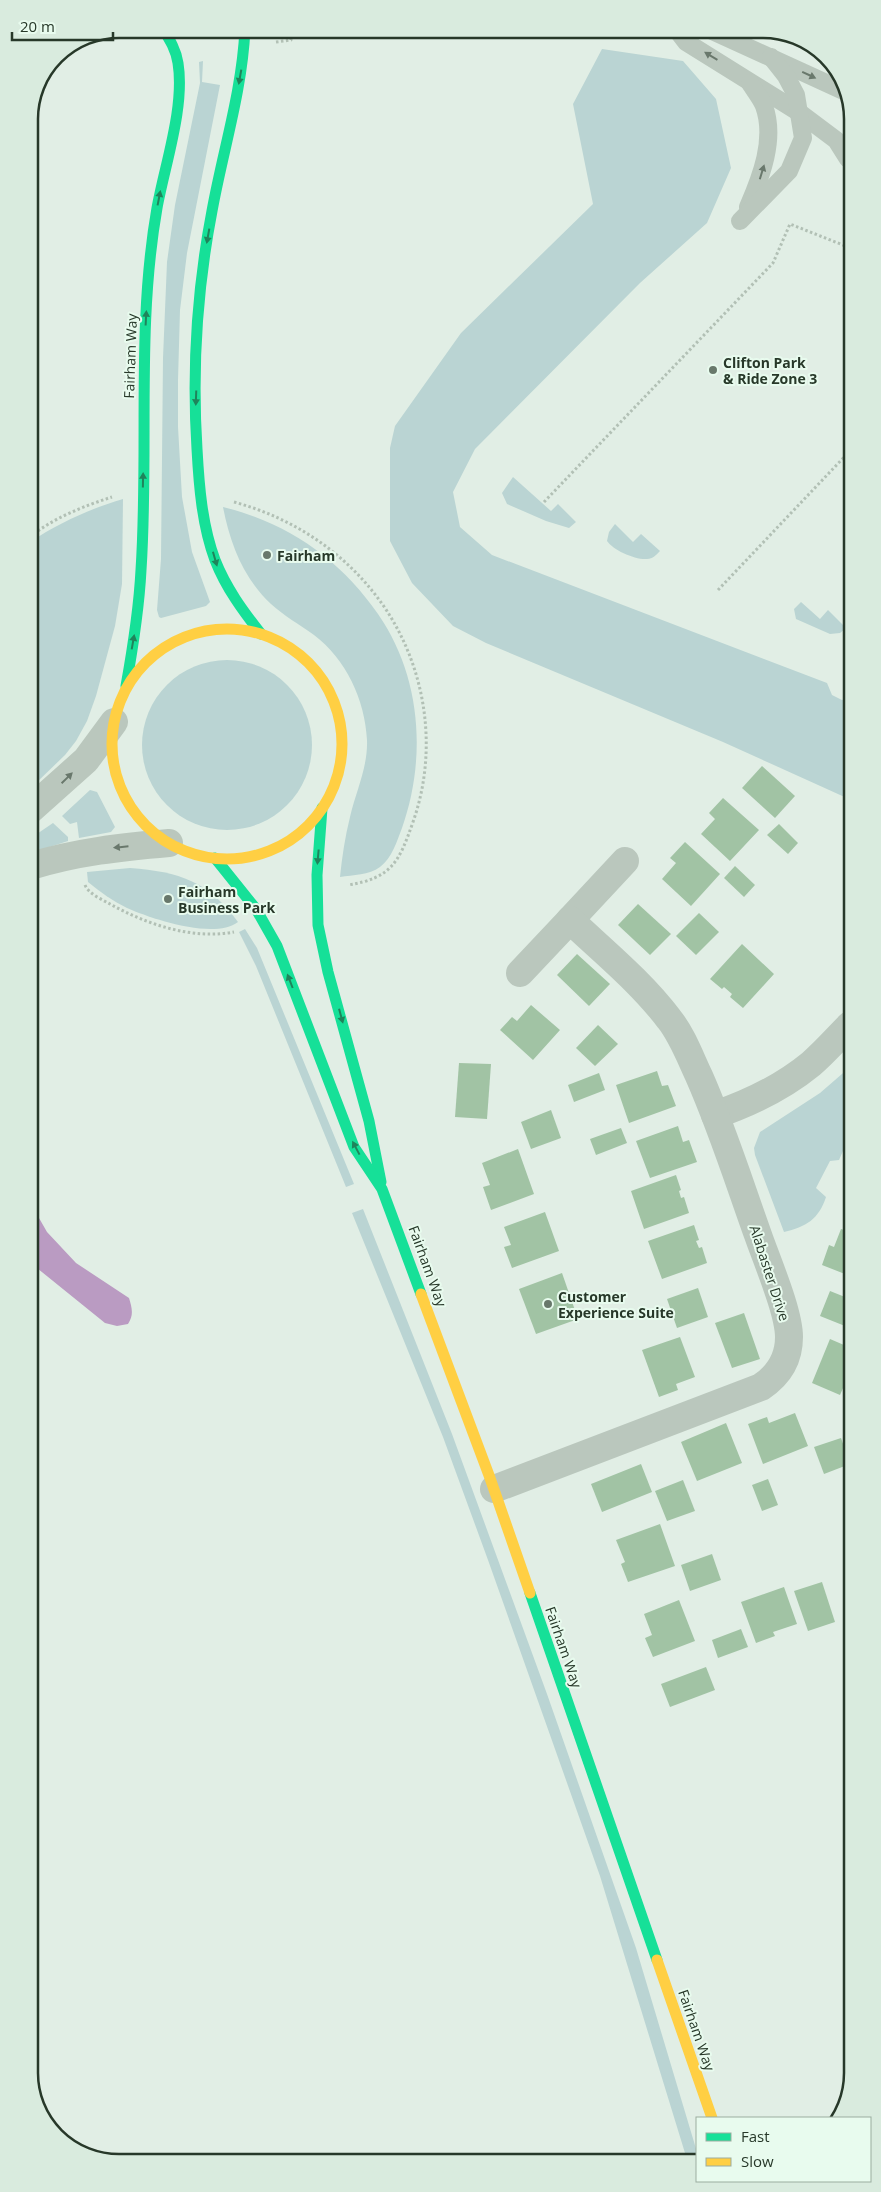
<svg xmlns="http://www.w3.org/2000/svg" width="881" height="2192" font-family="'Open Sans',sans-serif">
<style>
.green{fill:#bad4d3}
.water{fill:#ba9bc2}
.building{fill:#a1c3a4}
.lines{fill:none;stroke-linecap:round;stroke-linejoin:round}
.path{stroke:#b2c0b5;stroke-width:3;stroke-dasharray:2.5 2.5;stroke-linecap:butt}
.lane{stroke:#bac7bd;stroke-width:18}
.street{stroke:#bac7bd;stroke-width:28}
.fast{stroke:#16e098;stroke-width:11}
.slow{stroke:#ffcf43;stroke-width:11}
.oneway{fill:#69786c}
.oneway2{fill:#1f845b}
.poi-dot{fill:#68786b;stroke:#e8fbee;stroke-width:2}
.labels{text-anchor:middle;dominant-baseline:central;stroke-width:4;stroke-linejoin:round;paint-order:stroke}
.street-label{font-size:14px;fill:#273829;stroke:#e8fbee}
.poi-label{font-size:14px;font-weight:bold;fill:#273829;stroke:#e8fbee;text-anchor:start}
.rim{fill:none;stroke:#273829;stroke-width:2.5}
</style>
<rect width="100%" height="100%" fill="#e1eee5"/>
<g class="green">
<polygon points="602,49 683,61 716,99 731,168 707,223 640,283 475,449 453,492 460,527 492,555 827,683 832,695 842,700 849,698 849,799 723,742 486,643 453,626 412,583 390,541 390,448 395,426 461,333 593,204 573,104"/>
<polygon points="203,61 202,82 220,85 187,253 180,310 178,380 178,427 182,497 192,552 210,602 206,606 161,618 159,617 157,610 161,559 163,358 167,262 175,205 200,83 199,62"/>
<polygon points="513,477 551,511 558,504 576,522 569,528 546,521 507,504 502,493"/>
<path d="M 123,499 L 122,584 L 115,626 L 96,696 L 87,721 L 76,741 L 65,755 L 34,785 L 30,781 L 30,542 C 59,523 89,509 123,499 Z"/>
<path d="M 223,507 C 288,523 340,559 378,614 C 421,676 427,757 402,828 C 397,841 392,858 380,867 C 369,875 353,875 340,877 C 342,857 345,837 350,817 C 356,791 368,767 367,740 C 365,700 346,659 314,635 C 299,624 284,616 271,604 C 243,578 230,543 223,507 Z"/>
<path d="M 615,524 L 633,542 L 641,534 L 660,551 C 656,555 653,559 647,559 C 635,560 613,550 607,541 L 609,532 Z"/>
<polygon points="801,602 820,619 828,610 846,628 840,633 830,634 796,619 794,609"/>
<circle cx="227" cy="745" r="85"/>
<polygon points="90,790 97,792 115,827 111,832 79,838 77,822 70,824 62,816"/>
<polygon points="53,823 68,837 68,841 31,853 31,838"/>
<path d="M 130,868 C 180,872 208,881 238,922 C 214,940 152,919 127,908 C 113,901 100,892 88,882 L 87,872 Z"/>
<polygon points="245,929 257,948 354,1184 346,1187 256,966 239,932"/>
<path d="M 850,1067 L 850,1135 L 839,1160 L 830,1161 L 816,1188 L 826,1197 C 819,1219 806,1227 784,1232 L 755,1155 L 754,1148 L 760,1132 L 820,1093 Z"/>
<polygon points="363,1209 452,1434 547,1694 636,1948 697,2152 697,2159 688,2159 685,2153 600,1876 488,1560 443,1437 352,1213"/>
</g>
<path class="water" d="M 31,1204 L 47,1232 L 76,1263 L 129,1298 C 132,1308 134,1315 128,1324 L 117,1326 L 105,1323 L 32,1264 Z"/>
<g class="building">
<polygon points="762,766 795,796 775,818 742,788"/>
<polygon points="723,798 759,830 730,861 701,834 715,819 709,813"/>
<polygon points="779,824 798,843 788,854 767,835"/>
<polygon points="685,842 720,874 691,906 662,879 676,863 670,858"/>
<polygon points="735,866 755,885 744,897 724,878"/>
<polygon points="638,904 671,934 650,955 618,925"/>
<polygon points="699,913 719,932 696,955 676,936"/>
<polygon points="742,944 774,974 743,1008 730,997 732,994 724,987 722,989 710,979"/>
<polygon points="577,954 610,984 589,1006 557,975"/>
<polygon points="531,1005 560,1030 533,1060 500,1030 512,1017 517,1021"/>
<polygon points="598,1025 618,1044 595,1066 576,1048"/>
<polygon points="459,1063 491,1064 487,1119 455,1117"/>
<polygon points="657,1071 662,1086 668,1085 676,1106 629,1123 616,1085"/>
<polygon points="599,1073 605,1090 574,1102 568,1085"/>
<polygon points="551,1110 561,1138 531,1149 521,1122"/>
<polygon points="678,1126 683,1142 689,1140 697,1162 650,1178 636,1141"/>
<polygon points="621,1128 627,1143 596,1155 590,1139"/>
<polygon points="518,1149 534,1194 491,1210 483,1187 490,1185 482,1163"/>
<polygon points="676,1175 681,1190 679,1191 681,1198 684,1197 689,1213 644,1229 631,1191"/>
<polygon points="545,1212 559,1251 512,1268 504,1247 511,1245 504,1227"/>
<polygon points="694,1225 699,1240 696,1241 699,1248 702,1247 707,1263 662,1279 648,1241"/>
<polygon points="841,1229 850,1232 850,1276 822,1265 829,1245 834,1247"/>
<polygon points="562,1273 578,1319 536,1334 519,1289"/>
<polygon points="698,1288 708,1317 677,1328 667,1299"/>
<polygon points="830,1291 850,1299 850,1328 820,1316"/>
<polygon points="744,1313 760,1359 732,1368 715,1323"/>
<polygon points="680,1337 695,1377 676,1384 678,1390 659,1397 642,1350"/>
<polygon points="830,1339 851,1348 851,1370 840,1395 812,1383"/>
<polygon points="795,1413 808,1446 763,1464 748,1424 767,1417 769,1423"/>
<polygon points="726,1423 742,1463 697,1481 681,1442"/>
<polygon points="841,1438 850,1464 824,1474 814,1447"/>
<polygon points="641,1464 652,1492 602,1512 591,1484"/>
<polygon points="768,1479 778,1505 762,1511 752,1485"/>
<polygon points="683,1480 695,1511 667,1521 655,1491"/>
<polygon points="660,1524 675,1566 628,1582 621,1564 625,1562 616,1540"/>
<polygon points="712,1554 721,1580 690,1591 681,1565"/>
<polygon points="822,1582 835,1622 808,1631 794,1591"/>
<polygon points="784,1587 797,1624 773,1632 775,1636 756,1643 741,1602"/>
<polygon points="679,1600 695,1641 653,1657 645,1638 652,1635 644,1614"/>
<polygon points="741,1629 748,1647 718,1658 712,1640"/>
<polygon points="706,1667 715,1690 670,1707 661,1684"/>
</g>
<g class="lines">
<g class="path">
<polyline points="276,42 291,40 291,29"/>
<path d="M 234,502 C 296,519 349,555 385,608 C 427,671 438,751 413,822 C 399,862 392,878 348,885"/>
<polyline points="544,502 773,263 790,224 848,247"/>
<path d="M 30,537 C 53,518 84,506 112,497"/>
<polyline points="718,590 848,453"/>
<path d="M 85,885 C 89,894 101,899 110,904 C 146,924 192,940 234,932"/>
</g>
<g class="lane">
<polyline points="676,29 686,42 800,113 836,140 848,159"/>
<polyline points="708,29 848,93"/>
<path d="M 748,207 C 761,177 776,139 764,106 C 761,98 754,90 750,83"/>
<polyline points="740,221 789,171 803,138 796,95 786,76 771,57"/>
</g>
<g class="street">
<polyline points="30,810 86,760 114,722"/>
<path d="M 31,866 C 76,852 122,847 169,843"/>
<polyline points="570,920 625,861"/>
<path d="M 715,1115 C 750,1103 783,1087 811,1064 C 825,1052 837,1038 850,1025"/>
<path d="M 494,1489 L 761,1387 C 779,1375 789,1359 789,1337 C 789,1312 767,1261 758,1235 C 739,1182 722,1128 699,1076 C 690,1057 682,1035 669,1019 C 641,982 604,952 570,920 L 520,973"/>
</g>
<g class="fast">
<path d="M 245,29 C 242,92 223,150 212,211 C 197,289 192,370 197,449 C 199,486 202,525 215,560 C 226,588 243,611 261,634"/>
<path d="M 126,686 C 133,647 139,609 141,570 C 149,449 136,328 157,208 C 165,164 185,107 178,63 C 176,50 170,40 163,29"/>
<polyline points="322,808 317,875 318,925 328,972 369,1121 381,1182"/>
<polyline points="215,858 256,909 277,946 354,1147 382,1189 421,1294"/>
<polyline points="530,1593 657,1960"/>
</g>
<g class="slow">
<circle cx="227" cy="744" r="115"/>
<polyline points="421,1294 490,1478 530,1593"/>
<polyline points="657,1960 712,2118"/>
</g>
</g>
<defs><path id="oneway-solid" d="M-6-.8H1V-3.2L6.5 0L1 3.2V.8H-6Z" transform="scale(1.25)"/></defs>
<g class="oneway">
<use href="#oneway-solid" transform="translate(711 56) rotate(-149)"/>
<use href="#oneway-solid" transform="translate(809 75) rotate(25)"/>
<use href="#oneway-solid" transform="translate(762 172) rotate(-73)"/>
<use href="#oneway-solid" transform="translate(67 778) rotate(-44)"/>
<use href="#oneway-solid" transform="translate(121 847) rotate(174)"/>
</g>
<g class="oneway2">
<use href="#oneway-solid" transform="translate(240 77) rotate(100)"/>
<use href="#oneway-solid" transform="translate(159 198) rotate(-79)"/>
<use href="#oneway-solid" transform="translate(208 236) rotate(100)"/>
<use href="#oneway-solid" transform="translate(146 318) rotate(-87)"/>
<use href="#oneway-solid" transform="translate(196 398) rotate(92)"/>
<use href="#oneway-solid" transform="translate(143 480) rotate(-89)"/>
<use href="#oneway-solid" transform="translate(215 559) rotate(74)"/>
<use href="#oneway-solid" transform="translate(133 642) rotate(-80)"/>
<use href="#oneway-solid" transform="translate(318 857) rotate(95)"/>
<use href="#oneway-solid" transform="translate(290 981) rotate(-111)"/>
<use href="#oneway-solid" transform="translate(341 1016) rotate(75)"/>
<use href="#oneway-solid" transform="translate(356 1148) rotate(-118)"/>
</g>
<g class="poi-dot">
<circle cx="713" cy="370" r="5"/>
<circle cx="267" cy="555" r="5"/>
<circle cx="168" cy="899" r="5"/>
<circle cx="548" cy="1304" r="5"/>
</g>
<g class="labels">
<g class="street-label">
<text transform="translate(130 356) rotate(-88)">Fairham Way</text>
<text transform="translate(428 1266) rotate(70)">Fairham Way</text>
<text transform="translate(770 1273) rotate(72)">Alabaster Drive</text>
<text transform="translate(564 1647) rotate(71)">Fairham Way</text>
<text transform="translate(697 2030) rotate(71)">Fairham Way</text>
</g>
<g class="poi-label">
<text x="723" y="362">Clifton Park<tspan x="723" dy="16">&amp; Ride Zone 3</tspan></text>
<text x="277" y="555">Fairham</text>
<text x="178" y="891">Fairham<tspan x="178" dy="16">Business Park</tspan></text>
<text x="558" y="1296">Customer<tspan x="558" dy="16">Experience Suite</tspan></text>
</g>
</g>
<path d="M0 0H881V2192H0ZM119 38H763A81 81 0 0 1 844 119V2073A81 81 0 0 1 763 2154H119A81 81 0 0 1 38 2073V119A81 81 0 0 1 119 38Z" fill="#d9ebde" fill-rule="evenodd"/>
<path class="rim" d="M119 38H763A81 81 0 0 1 844 119V2073A81 81 0 0 1 763 2154H119A81 81 0 0 1 38 2073V119A81 81 0 0 1 119 38Z"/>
<rect x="696" y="2117" width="175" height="65" fill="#e8fbee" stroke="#9bad9f"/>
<rect x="706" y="2133" width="25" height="8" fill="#16e098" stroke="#9bad9f"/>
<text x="741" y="2142" font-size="15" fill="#273829">Fast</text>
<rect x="706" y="2158" width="25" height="8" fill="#ffcf43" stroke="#9bad9f"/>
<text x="741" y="2167" font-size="15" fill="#273829">Slow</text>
<path d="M12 32v8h101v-8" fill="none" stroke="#273829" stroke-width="2.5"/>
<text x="20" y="32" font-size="15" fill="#273829" stroke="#e8fbee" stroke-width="4" paint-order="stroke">20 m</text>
</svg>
